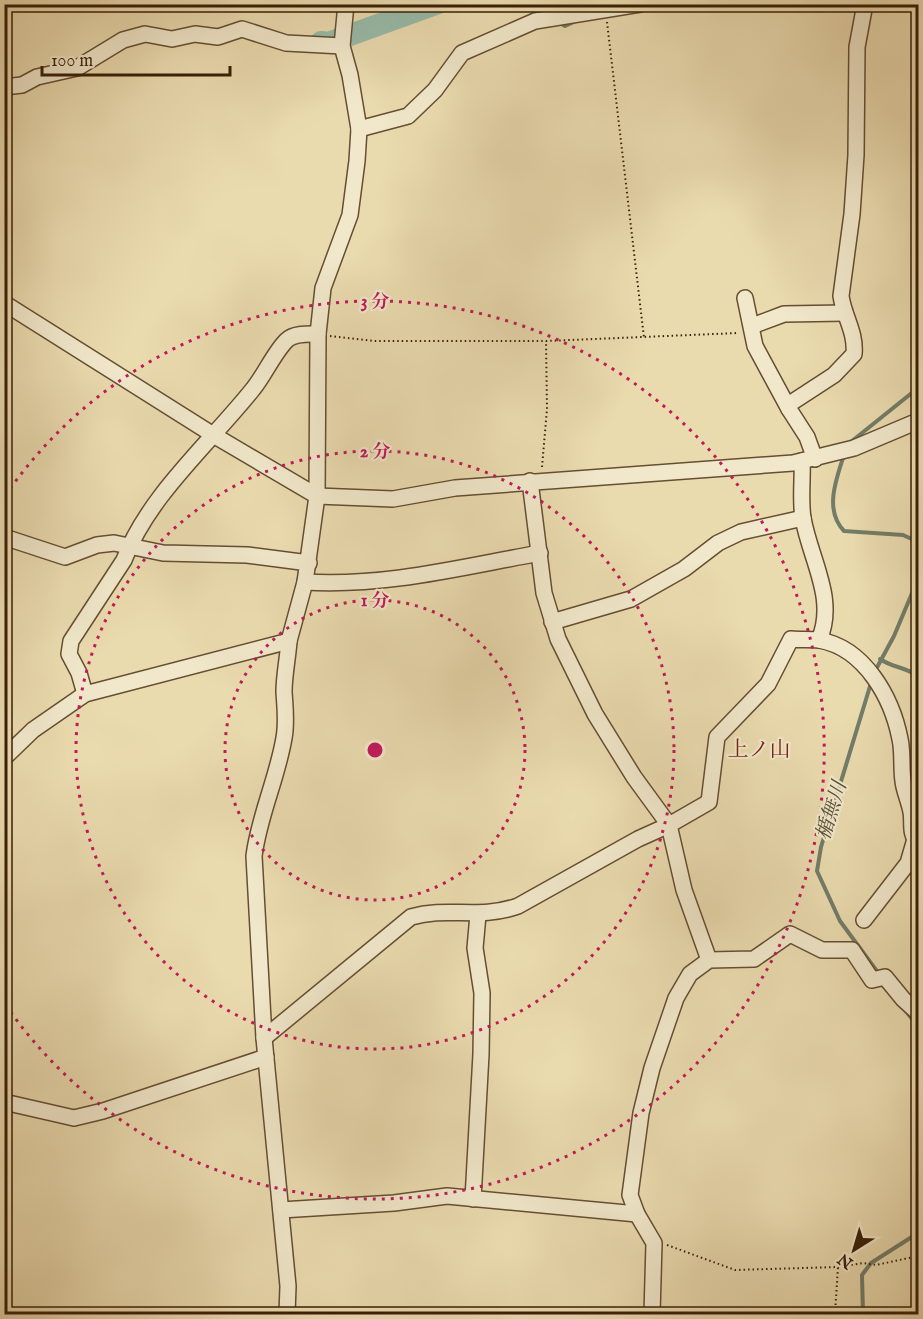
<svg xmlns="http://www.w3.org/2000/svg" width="923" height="1319" font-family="'IM FELL English','Noto Serif JP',serif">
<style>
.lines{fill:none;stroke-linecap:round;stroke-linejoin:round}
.stream{stroke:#727d69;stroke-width:4}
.river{stroke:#98bba9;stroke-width:22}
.minor-casing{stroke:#654e32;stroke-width:18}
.path{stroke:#391f08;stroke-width:2;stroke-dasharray:1.5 3;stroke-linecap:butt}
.minor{stroke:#f1e8cb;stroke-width:15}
.ring{fill:none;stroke:#c2185b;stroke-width:3;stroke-dasharray:3 6}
.labels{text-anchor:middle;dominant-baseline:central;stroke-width:4.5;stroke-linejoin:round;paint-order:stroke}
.water-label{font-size:20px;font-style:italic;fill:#564e38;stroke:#f1e8cb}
.quarter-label{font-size:21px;fill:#7a1f14;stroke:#f1e8cb}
.centre{fill:#c2185b;stroke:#f1e8cb;stroke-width:3}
.ring-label{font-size:18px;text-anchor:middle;font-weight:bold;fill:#c2185b;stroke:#f1e8cb;stroke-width:4.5;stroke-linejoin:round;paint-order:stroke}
</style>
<rect width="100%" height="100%" fill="#eadbaf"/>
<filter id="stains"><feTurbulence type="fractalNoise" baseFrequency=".00333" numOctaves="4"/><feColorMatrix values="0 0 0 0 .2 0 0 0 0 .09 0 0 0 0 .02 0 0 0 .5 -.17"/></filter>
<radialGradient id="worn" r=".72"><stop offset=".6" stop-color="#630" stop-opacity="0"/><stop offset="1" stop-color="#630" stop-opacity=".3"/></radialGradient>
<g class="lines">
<g class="stream">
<polyline points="558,22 565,26 578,20"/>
<polyline points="847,445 918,388"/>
<path d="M 844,455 C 836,480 824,510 844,531 L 903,535 L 918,542"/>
<path d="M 880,659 C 893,668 903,666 918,676"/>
<polyline points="874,673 894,636 918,579"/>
<polyline points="871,683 821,847 817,871 840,921 879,974"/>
<polyline points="906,1011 918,1027"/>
<polyline points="863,1314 862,1275 871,1263 918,1233"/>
</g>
<g class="river">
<polyline points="543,4 556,4"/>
<polyline points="321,42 328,43 436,4"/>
</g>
<g class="minor-casing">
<g id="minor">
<polyline points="4,87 22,85 37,77 77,68 123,40 145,34 172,39 195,34 218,37 242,29 286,43 342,46"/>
<polyline points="359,129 408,116 435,90 462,53 535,21 640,4"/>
<polyline points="745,298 755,346 789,409"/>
<polyline points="4,303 215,436 317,496 393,499 455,488 793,463 854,448 918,421"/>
<polyline points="752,326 784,314 845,313"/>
<path d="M 815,459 L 807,437 L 789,409 L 791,403 L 834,375 L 854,354 C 856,332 844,317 841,296 L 852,214 L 856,155 L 857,47 L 865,4"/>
<path d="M 802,461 C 803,479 800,499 803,518 C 810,559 837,599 819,640"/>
<polyline points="4,537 65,557 97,545 114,543 163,553 247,555 309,563"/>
<path d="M 305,582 C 385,587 462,567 540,553"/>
<polyline points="552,622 631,599 684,569 718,543 741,532 803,518"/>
<path d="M 85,694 L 79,673 L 69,654 L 71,641 L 124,560 C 148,496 211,442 253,389 C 264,376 275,351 287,340 C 294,333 308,334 318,334"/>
<polyline points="4,758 33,730 85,694 289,641 305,582 317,496 318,334 323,288 350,215 357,161 359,129 350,75 342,46 346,4"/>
<polyline points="864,920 908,863 915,839"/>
<path d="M 709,960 L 684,890 L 669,825 L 709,802 L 717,737 L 768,684 L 791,639 C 800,640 810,639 819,640 C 865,648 892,698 900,739 C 903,752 901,767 903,781 C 904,791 909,801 911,812 C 913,822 909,835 918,842"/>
<path d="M 264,1038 L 411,917 C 448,906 478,920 518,906 L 638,839 L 669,825 L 634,777 L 595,714 L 558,639 L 544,593 L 530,481"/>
<polyline points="4,1102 74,1118 103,1111 266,1057"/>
<polyline points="473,1199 481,1054 482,993 475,948 478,915"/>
<polyline points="281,1210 394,1203 447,1196 637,1214"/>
<path d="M 287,1314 L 288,1286 L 264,1038 L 254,856 C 259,816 277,779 284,738 C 287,722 285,708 284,692 C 284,675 288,657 289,641"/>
<polyline points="652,1314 654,1243 637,1214 630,1195 641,1113 652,1068 676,998 690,974 709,960 754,959 790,934 822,950 852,950 872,980 885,977 903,999 915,1010 918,1005"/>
</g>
</g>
<g class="path">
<polyline points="607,22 644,338"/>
<polyline points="330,336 374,341 546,341 738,333"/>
<polyline points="542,467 547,409 546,341"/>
<polyline points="667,1245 735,1270 838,1267 863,1263 876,1265 918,1256"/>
<polyline points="835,1314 838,1267"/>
</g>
<use href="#minor" class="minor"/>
</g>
<g class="ring">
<circle cx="375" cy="750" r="150"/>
<circle cx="375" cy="750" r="299"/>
<path d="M5 496A449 449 0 1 1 5 1004"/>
</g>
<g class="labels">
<g class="water-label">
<text transform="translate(832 811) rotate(-73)">楯無川</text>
</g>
<g class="quarter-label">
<text x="759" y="750">上ノ山</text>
</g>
</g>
<circle cx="375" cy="750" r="9" class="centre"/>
<g class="ring-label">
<text x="375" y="307">3 分</text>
<text x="375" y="457">2 分</text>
<text x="375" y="606">1 分</text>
</g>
<rect width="923" height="1319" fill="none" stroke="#eadbaf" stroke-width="24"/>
<rect x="6" y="6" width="911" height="1307" fill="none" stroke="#391f08" stroke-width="3"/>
<rect x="12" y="12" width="899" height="1295" fill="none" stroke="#391f08" stroke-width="1.5"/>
<g transform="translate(854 1250) rotate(217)" stroke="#f1e8cb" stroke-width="4.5" paint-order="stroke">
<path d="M0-4.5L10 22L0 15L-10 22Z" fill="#391f08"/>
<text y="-9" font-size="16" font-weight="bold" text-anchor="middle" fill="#391f08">N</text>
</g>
<path d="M42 66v9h188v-9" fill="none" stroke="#391f08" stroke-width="3"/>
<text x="51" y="66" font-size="18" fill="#391f08" stroke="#f1e8cb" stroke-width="4.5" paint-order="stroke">100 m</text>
<rect width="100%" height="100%" filter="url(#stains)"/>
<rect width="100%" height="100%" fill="url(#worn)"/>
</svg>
